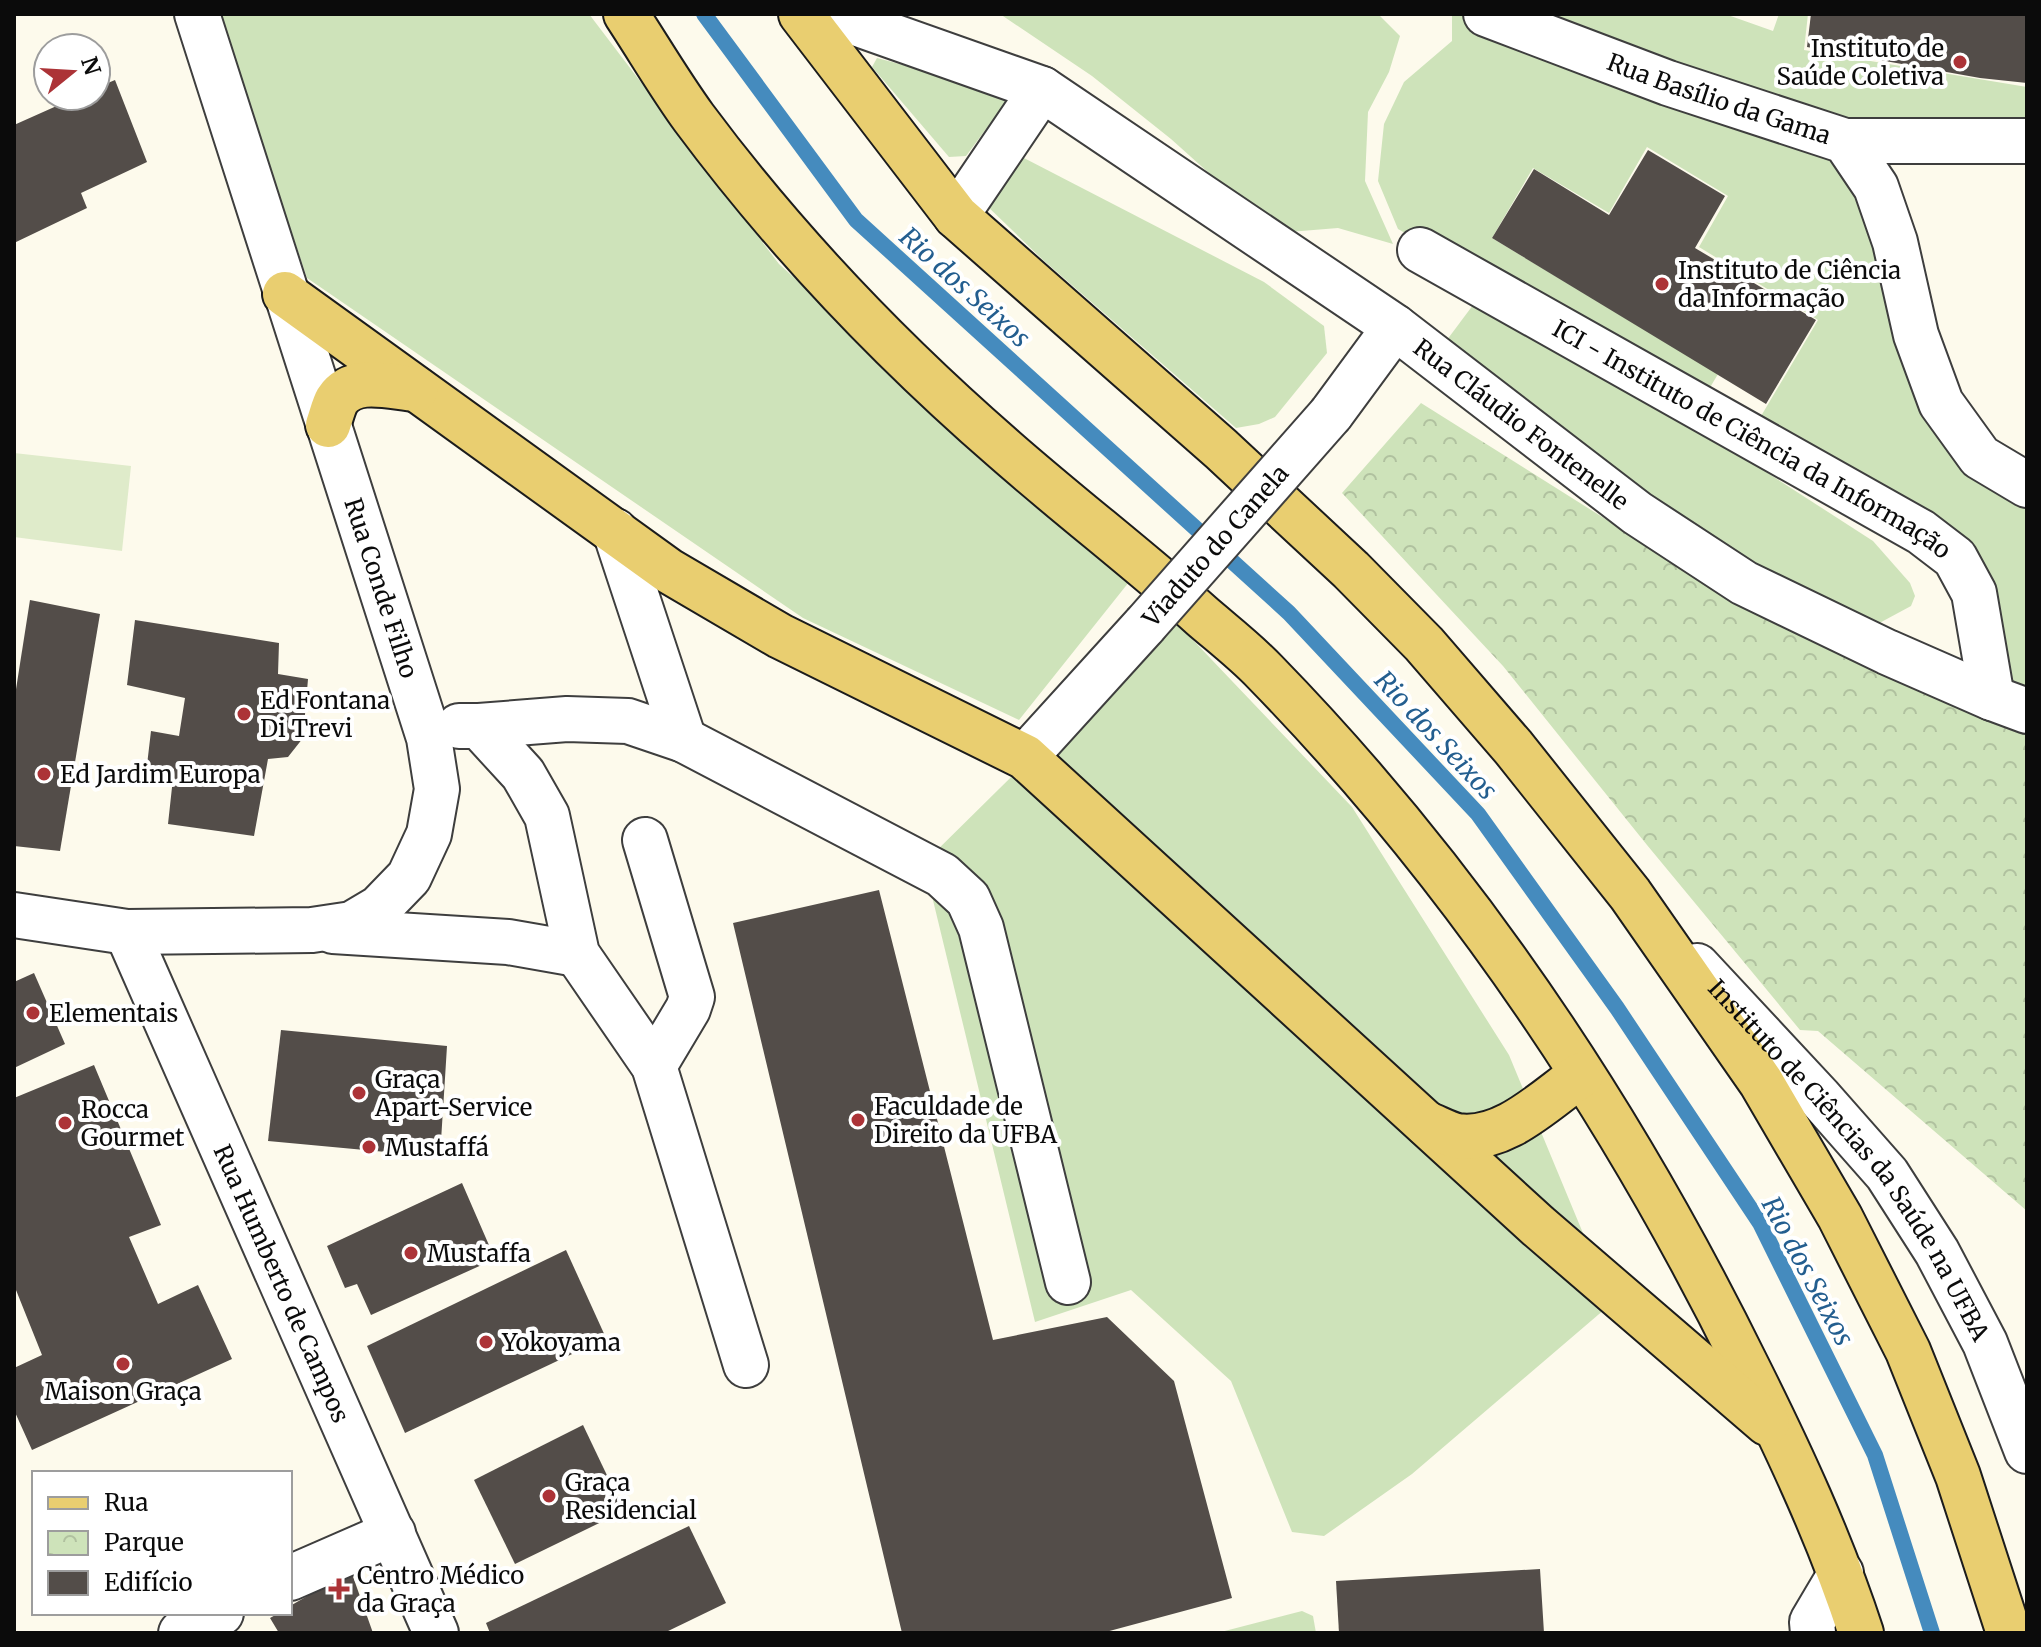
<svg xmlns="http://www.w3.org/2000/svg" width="2041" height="1647" font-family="Merriweather,serif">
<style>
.grass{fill:#cee3ba}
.park{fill:url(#park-crowns)}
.pitch{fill:#dfebca}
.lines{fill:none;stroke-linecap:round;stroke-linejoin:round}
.stream{stroke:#458bbe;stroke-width:16}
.building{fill:#534d49}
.minor-casing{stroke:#3e3e3e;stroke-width:48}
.major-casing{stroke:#1c1c1c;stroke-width:48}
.minor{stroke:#fff;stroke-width:44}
.major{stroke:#e9ce70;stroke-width:44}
.minor-bridge-casing{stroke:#3e3e3e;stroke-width:48;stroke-linecap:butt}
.minor-bridge{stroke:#fff;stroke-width:44}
.poi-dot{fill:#ac3337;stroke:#fff;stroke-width:3}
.labels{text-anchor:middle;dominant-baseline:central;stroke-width:8;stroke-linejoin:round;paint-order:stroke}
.poi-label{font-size:24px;fill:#0b0b0b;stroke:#fff;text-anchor:start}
.street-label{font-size:24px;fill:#0b0b0b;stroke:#fff}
.water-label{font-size:26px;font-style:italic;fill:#235e8f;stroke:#fff}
</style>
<defs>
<pattern id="park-crowns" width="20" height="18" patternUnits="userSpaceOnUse" patternTransform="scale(2)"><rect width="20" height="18" fill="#cee3ba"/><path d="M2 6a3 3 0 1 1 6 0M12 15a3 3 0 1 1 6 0" fill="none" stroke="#b0c19f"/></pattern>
</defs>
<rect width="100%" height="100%" fill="#fdfaec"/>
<g class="grass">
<polygon points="218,14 589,14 779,264 1129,582 1019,720 803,618 307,278"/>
<polygon points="1000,14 1378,14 1400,36 1389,72 1368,112 1365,181 1393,244 1338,228 1289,232 1249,209 1171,139 1092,76"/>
<polygon points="1452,14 1461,14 1635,79 1838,147 1868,191 1908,337 2027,497 2027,701 2001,689 1981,582 1751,433 1818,320 1699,247 1728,196 1647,147 1609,213 1533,168 1492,238 1718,374 1702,401 1398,229 1378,181 1384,124 1404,82 1452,41"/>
<polygon points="1501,14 1725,14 1773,31 1779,14 1808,14 1804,50 2027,87 2027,137 1846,137"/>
<polygon points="877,58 997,90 1006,102 966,156 949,157 872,67"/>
<polygon points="1022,157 1264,282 1324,326 1327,353 1275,417 1259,424 1236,428 1043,260 985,204"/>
<polygon points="1479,297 1732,450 1873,541 1910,583 1915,596 1911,606 1872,627 1741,569 1429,364"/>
<polygon points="1172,618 1352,807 1509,1055 1612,1303 1412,1474 1324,1536 1292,1532 1231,1381 1131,1290 1035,1322 924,863"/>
<polygon points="1302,1611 1313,1616 1316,1633 1217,1633"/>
</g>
<polygon class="park" points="1421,403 1731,598 2027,728 2027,1211 1818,1031 1800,1030 1647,845 1503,666 1342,493"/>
<polygon class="pitch" points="14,453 131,466 122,551 14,537"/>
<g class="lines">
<polyline class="stream" points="704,14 856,220 1289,613 1478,814 1617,1008 1760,1223 1875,1455 1932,1633"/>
</g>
<g class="building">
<polygon points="1811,14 2027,14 2027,83 1980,78 1807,47"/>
<polygon points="115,80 147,162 81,193 87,208 14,243 14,125 79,96 96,96 96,88"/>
<polygon points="1648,150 1725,196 1695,248 1816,320 1766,404 1492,238 1534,169 1609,215"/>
<polygon points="30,600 100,614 60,851 14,846 14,702"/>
<polygon points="135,620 279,643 278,674 308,679 303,738 288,757 268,759 254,836 168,824 174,769 147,765 151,731 179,736 185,698 127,685"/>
<polygon points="879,890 993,1340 1107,1317 1174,1381 1232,1598 1102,1633 902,1633 733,923"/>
<polygon points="34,973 65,1044 14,1068 14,982"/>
<polygon points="281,1030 447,1046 440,1157 268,1141"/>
<polygon points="94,1065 161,1225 129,1237 158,1304 198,1285 232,1359 32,1450 14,1410 14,1368 42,1355 14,1285 14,1098"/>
<polygon points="462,1183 495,1259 371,1315 357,1284 345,1288 327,1246"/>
<polygon points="566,1250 606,1338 405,1433 367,1346"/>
<polygon points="583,1425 624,1511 515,1564 474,1480"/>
<polygon points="689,1526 726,1603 664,1633 490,1633 486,1623"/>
<polygon points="1540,1569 1544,1633 1339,1633 1336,1581"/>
<polygon points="351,1571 373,1633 279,1633 270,1618 279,1613 290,1613 290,1606"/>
</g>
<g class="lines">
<g class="minor-casing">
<g id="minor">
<path id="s1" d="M 830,14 L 1042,89 L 1395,327 L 1637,513 L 1744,583 L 1887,652 L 1992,698 L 2027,711"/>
<path id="s2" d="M 1486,14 L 1668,83 L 1845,141 L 1876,187 L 1895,242 L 1916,335 L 1941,403 L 1980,457 L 2027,485"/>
<polyline points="1845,141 2027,141"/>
<polyline points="956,216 1042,89"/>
<path id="s3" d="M 1420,250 L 1921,532 L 1955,558 L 1974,593 L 1992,698"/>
<polyline points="1331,414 1395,327"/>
<polyline points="615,531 684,740"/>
<polyline points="459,726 479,726 523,774 547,816 577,954 654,1066 746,1365"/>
<polyline points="479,726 567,719 628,721 684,740 942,875 968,899 981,928 1068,1282"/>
<polyline points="1025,757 1145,625"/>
<polyline points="645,840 692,997 688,1009 654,1066"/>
<polyline points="14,915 127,932 312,930 352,924 379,908 409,877 429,834 437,789 429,738 197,14"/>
<polyline points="333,931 508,942 577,954"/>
<path id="s4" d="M 127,932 L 436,1633"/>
<path id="s5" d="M 1697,966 L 1820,1098 L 1887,1174 L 1937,1252 L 1985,1343 L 2027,1451"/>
<polyline points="290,1578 393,1533"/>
<polyline points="181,1633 221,1613"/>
<polyline points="1813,1633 1812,1622 1841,1573"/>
</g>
</g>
<g class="major-casing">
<g id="major">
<path d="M 626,14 C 649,49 670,85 694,118 C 784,239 891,351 1005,450 C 1070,507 1139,560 1203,617 C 1224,635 1246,652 1265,672 C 1462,874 1622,1113 1747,1367 C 1790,1453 1831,1541 1861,1633"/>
<polyline points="801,14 956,216 1221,449 1351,570 1424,644 1513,747 1630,894 1761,1082 1840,1217 1908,1351 1958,1476 2009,1633"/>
<polyline points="285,294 669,571 780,636 1025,757 1538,1226 1767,1423"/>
<path d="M 328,425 C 331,417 333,407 337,400 C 354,375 390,387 416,389"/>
<path d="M 1427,1124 C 1437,1128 1448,1134 1457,1136 C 1504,1143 1546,1099 1581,1075"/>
</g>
</g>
<use href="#minor" class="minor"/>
<use href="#major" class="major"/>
<g class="minor-bridge-casing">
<g id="minor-bridge">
<path id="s6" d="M 1145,625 L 1331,414"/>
</g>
</g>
<use href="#minor-bridge" class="minor-bridge"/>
</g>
<g class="poi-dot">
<circle cx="1960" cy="62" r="8"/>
<circle cx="1662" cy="284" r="8"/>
<circle cx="244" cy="714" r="8"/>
<circle cx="44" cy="774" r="8"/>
<circle cx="33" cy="1013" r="8"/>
<circle cx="359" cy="1093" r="8"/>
<circle cx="858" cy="1120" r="8"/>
<circle cx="65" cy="1123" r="8"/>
<circle cx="369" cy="1147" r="8"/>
<circle cx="411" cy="1253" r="8"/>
<circle cx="486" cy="1342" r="8"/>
<circle cx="123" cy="1364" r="8"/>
<circle cx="549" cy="1496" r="8"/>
<path d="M335 1577h8v8h8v8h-8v8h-8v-8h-8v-8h8z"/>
</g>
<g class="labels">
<g class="poi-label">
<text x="1944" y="48" text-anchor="end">Instituto de<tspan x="1944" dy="28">Saúde Coletiva</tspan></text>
<text x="1678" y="270">Instituto de Ciência<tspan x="1678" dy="28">da Informação</tspan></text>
<text x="260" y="700">Ed Fontana<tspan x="260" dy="28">Di Trevi</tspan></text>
<text x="60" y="774">Ed Jardim Europa</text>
<text x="49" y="1013">Elementais</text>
<text x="375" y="1079">Graça<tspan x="375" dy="28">Apart-Service</tspan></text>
<text x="874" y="1106">Faculdade de<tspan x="874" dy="28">Direito da UFBA</tspan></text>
<text x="81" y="1109">Rocca<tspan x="81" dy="28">Gourmet</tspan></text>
<text x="385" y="1147">Mustaffá</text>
<text x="427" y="1253">Mustaffa</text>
<text x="502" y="1342">Yokoyama</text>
<text x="123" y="1391" text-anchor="middle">Maison Graça</text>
<text x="565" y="1482">Graça<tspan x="565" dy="28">Residencial</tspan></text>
<text x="357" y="1575">Centro Médico<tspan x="357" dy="28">da Graça</tspan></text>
</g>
<g class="street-label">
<text stroke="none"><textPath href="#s2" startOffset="248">Rua Basílio da Gama</textPath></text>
<text stroke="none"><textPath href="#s1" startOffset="810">Rua Cláudio Fontenelle</textPath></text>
<text stroke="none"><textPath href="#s3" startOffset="382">ICI - Instituto de Ciência da Informação</textPath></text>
<text stroke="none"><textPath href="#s6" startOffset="106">Viaduto do Canela</textPath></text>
<text transform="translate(381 588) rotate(72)">Rua Conde Filho</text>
<text stroke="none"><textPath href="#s5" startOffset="248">Instituto de Ciências da Saúde na UFBA</textPath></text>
<text stroke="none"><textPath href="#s4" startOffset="384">Rua Humberto de Campos</textPath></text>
</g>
<g class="water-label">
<text transform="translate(965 287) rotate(42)">Rio dos Seixos</text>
<text transform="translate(1436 735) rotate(47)">Rio dos Seixos</text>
<text transform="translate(1808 1271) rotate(62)">Rio dos Seixos</text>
</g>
</g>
<rect width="2041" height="1647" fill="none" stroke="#0b0b0b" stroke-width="32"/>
<rect x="32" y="1471" width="260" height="144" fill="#ffffff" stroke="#9d9d9d" stroke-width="2"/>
<rect x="48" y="1497" width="40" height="12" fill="#e9ce70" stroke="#9d9d9d" stroke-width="2"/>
<text x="104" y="1511" font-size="24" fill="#0b0b0b">Rua</text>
<rect x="48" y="1531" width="40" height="24" fill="url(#park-crowns)" stroke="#9d9d9d" stroke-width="2"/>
<text x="104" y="1551" font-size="24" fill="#0b0b0b">Parque</text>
<rect x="48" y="1571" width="40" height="24" fill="#534d49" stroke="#9d9d9d" stroke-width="2"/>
<text x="104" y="1591" font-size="24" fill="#0b0b0b">Edifício</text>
<g transform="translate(72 72) rotate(72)"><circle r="38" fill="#ffffff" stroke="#9d9d9d" stroke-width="2"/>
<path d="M0-6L14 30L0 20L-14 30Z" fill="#ac3337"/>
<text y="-12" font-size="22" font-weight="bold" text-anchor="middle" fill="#0b0b0b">N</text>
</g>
</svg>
